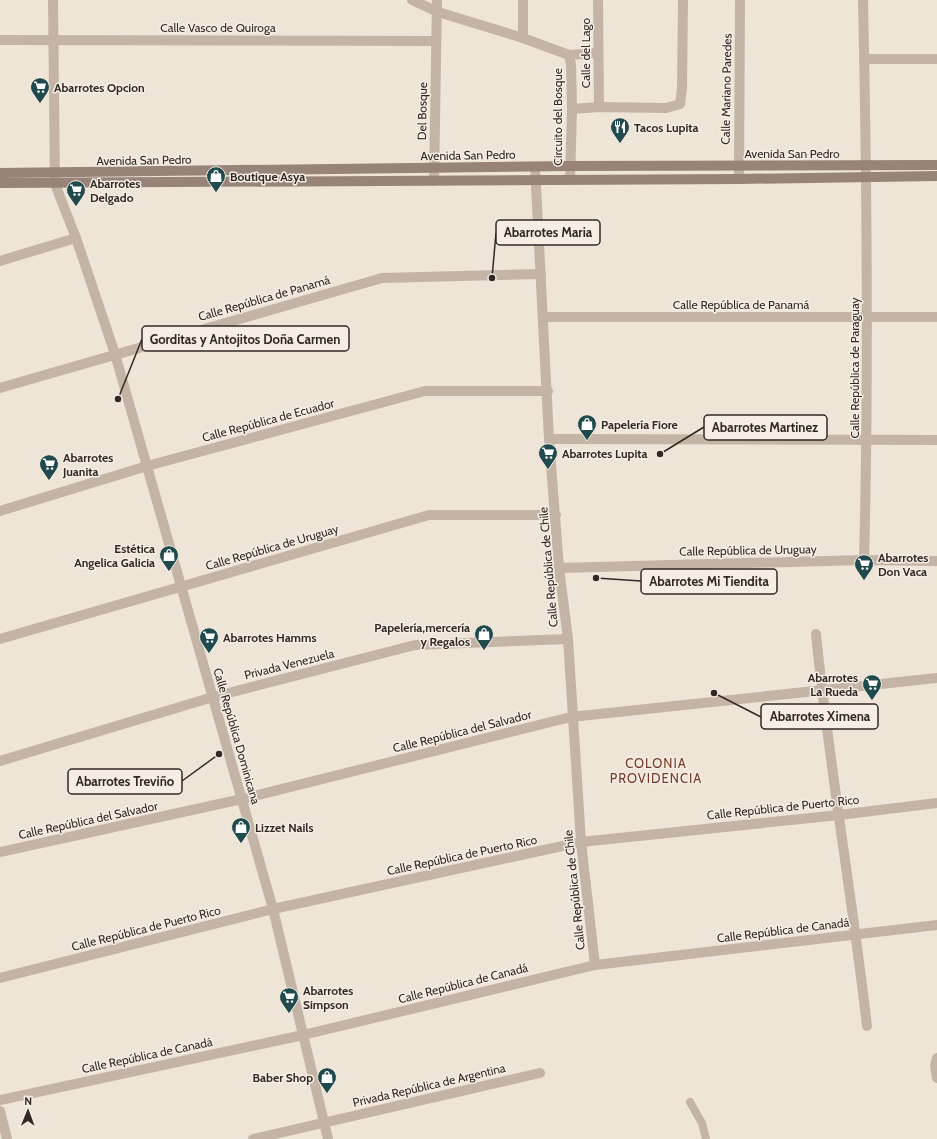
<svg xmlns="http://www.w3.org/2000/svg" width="937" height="1139" font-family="Cabin,sans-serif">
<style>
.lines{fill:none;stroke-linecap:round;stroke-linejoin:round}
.service{stroke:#c4b4a6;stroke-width:8}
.minor{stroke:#c4b4a6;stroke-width:10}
.secondary{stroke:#978378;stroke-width:10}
.labels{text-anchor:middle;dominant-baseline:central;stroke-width:3;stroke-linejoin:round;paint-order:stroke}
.street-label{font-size:12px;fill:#312926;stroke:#f6eee4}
.poi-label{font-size:12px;font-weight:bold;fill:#312926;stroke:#f6eee4;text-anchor:start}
.neighbourhood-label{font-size:13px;letter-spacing:1px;fill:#773a28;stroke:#f6eee4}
.leader{fill:none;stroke:#312926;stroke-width:1.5}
.callout-dot{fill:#312926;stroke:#f6eee4;stroke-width:1.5}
.callout{fill:#f6eee4;stroke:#312926;stroke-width:1.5}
.callout-label{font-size:13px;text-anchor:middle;font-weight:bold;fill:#312926}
</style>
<rect width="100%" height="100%" fill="#eee4d8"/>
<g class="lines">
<polyline class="service" points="690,1102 702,1123 706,1139"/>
<g class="minor">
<polyline points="53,0 55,184 76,238 115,354 273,909 328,1139"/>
<polyline points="412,0 438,12 523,38 569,55 571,64 572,109 570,180"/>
<polyline points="598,0 599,107"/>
<path d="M 863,0 C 867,187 869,373 864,560"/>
<polyline points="523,38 523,0"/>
<polyline points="0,40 436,41"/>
<polyline points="569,55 598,53"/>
<polyline points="864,59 937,59"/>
<polyline points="572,109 599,107 666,108 680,104 682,88 683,0"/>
<polyline points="535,167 549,439 559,568 568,639 581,842 595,965"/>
<polyline points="739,179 740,0"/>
<polyline points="434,181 437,0"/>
<polyline points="0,261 76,238"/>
<polyline points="544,317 937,317"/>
<polyline points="0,388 382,278 541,274"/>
<polyline points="549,439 937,440"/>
<polyline points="0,511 147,466 425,391 548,391"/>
<polyline points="559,568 864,560 937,561"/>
<path d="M 816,634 C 829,765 852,895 867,1026"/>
<polyline points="0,639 429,515 556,515"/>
<polyline points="0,761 213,697 415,645 568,639"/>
<polyline points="0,852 242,799 571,717 937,678"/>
<polyline points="0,978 273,909 581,842 839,815 937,803"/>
<polyline points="937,1058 935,1065 937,1078"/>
<polyline points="0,1100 303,1035 595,965 937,925"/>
<polyline points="0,1111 7,1139"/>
<polyline points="253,1139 540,1073"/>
</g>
<g class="secondary">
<polyline points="0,173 570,166 937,165"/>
<polyline points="0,183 739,179 937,176"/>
</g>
</g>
<defs>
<g id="supermarket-pin" transform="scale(1)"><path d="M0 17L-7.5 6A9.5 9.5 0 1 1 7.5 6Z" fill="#204b4e" stroke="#f6eee4"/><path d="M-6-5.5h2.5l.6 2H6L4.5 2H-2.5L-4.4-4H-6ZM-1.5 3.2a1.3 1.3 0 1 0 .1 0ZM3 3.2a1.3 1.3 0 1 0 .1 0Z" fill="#fff"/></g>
<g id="restaurant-pin" transform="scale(1)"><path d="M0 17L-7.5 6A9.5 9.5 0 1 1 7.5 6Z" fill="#204b4e" stroke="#f6eee4"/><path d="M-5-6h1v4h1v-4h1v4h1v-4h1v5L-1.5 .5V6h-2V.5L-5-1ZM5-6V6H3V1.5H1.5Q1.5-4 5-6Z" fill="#fff"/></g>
<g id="shop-pin" transform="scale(1)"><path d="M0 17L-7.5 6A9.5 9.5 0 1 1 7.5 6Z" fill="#204b4e" stroke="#f6eee4"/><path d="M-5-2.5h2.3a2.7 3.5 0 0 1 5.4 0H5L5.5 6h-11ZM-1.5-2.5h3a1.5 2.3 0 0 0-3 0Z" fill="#fff"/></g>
</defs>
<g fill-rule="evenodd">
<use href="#supermarket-pin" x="40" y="87"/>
<use href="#restaurant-pin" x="620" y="127"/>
<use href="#shop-pin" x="216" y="176"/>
<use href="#supermarket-pin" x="76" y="190"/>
<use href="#shop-pin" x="587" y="424"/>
<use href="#supermarket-pin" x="548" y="453"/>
<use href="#supermarket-pin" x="49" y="464"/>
<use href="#shop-pin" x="169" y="555"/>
<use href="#supermarket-pin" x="864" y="564"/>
<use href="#shop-pin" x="484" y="634"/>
<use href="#supermarket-pin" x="209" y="637"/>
<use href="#supermarket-pin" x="872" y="684"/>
<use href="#shop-pin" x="241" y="827"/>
<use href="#supermarket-pin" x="289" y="997"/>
<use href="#shop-pin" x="327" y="1077"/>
</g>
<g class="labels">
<g class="street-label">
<text x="218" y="27">Calle Vasco de Quiroga</text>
<text transform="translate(585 53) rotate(-90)">Calle del Lago</text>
<text transform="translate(726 89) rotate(-89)">Calle Mariano Paredes</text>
<text transform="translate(422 111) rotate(-89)">Del Bosque</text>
<text transform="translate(557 117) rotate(-90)">Circuito del Bosque</text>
<text x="792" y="153">Avenida San Pedro</text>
<text transform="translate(468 155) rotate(-1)">Avenida San Pedro</text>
<text transform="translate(144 160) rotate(-1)">Avenida San Pedro</text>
<text transform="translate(264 298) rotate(-16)">Calle República de Panamá</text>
<text x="741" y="304">Calle República de Panamá</text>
<text transform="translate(854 368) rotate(-90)">Calle República de Paraguay</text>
<text transform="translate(268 420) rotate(-15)">Calle República de Ecuador</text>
<text transform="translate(272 547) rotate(-16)">Calle República de Uruguay</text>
<text transform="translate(748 550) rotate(-1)">Calle República de Uruguay</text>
<text transform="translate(548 567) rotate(-95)">Calle República de Chile</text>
<text transform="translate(289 664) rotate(-14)">Privada Venezuela</text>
<text transform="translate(462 731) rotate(-14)">Calle República del Salvador</text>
<text transform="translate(237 736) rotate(74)">Calle República Dominicana</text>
<text transform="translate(783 807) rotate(-6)">Calle República de Puerto Rico</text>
<text transform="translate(88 820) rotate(-12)">Calle República del Salvador</text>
<text transform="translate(462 855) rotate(-12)">Calle República de Puerto Rico</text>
<text transform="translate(574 890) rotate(-96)">Calle República de Chile</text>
<text transform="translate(146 928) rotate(-14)">Calle República de Puerto Rico</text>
<text transform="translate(783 930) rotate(-7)">Calle República de Canadá</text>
<text transform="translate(463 983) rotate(-14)">Calle República de Canadá</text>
<text transform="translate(147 1055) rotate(-12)">Calle República de Canadá</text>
<text transform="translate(429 1085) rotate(-13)">Privada República de Argentina</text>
</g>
<g class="poi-label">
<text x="54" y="87">Abarrotes Opcion</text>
<text x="634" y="127">Tacos Lupita</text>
<text x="230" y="176">Boutique Asya</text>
<text x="90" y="183">Abarrotes<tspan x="90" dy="14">Delgado</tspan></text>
<text x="601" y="424">Papelería Fiore</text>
<text x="562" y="453">Abarrotes Lupita</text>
<text x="63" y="457">Abarrotes<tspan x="63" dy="14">Juanita</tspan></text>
<text x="155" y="548" text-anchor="end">Estética<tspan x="155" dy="14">Angelica Galicia</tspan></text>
<text x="878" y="557">Abarrotes<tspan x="878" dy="14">Don Vaca</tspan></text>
<text x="470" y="627" text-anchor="end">Papelería,mercería<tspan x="470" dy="14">y Regalos</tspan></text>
<text x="223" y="637">Abarrotes Hamms</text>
<text x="858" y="677" text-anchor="end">Abarrotes<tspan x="858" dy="14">La Rueda</tspan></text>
<text x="255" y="827">Lizzet Nails</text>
<text x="303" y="990">Abarrotes<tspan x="303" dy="14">Simpson</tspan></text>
<text x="313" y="1077" text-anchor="end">Baber Shop</text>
</g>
<g class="neighbourhood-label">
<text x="656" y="763">COLONIA<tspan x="656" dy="15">PROVIDENCIA</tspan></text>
</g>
</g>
<path class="leader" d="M492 278L496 233M118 399L142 339M660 454L704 427M596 578L641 581M714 693L761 717M219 754L182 781"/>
<g class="callout-dot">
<circle cx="492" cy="278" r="4"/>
<circle cx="118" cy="399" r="4"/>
<circle cx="660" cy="454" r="4"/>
<circle cx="596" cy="578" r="4"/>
<circle cx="714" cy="693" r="4"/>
<circle cx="219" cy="754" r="4"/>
</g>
<g class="callout">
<rect x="496" y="220" width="104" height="25" rx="4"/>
<rect x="142" y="326" width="207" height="25" rx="4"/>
<rect x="704" y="415" width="123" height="25" rx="4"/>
<rect x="641" y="569" width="136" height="25" rx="4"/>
<rect x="761" y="704" width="117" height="25" rx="4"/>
<rect x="68" y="769" width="114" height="25" rx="4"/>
</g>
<g class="callout-label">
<text x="548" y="237">Abarrotes Maria</text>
<text x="245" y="344">Gorditas y Antojitos Doña Carmen</text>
<text x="765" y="432">Abarrotes Martinez</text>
<text x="709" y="586">Abarrotes Mi Tiendita</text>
<text x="820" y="721">Abarrotes Ximena</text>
<text x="125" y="786">Abarrotes Treviño</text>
</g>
<g transform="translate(28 1111) rotate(1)" stroke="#f6eee4" stroke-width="3" paint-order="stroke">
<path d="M0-3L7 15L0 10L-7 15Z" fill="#312926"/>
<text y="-6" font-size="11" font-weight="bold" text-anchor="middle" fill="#312926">N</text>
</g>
</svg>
